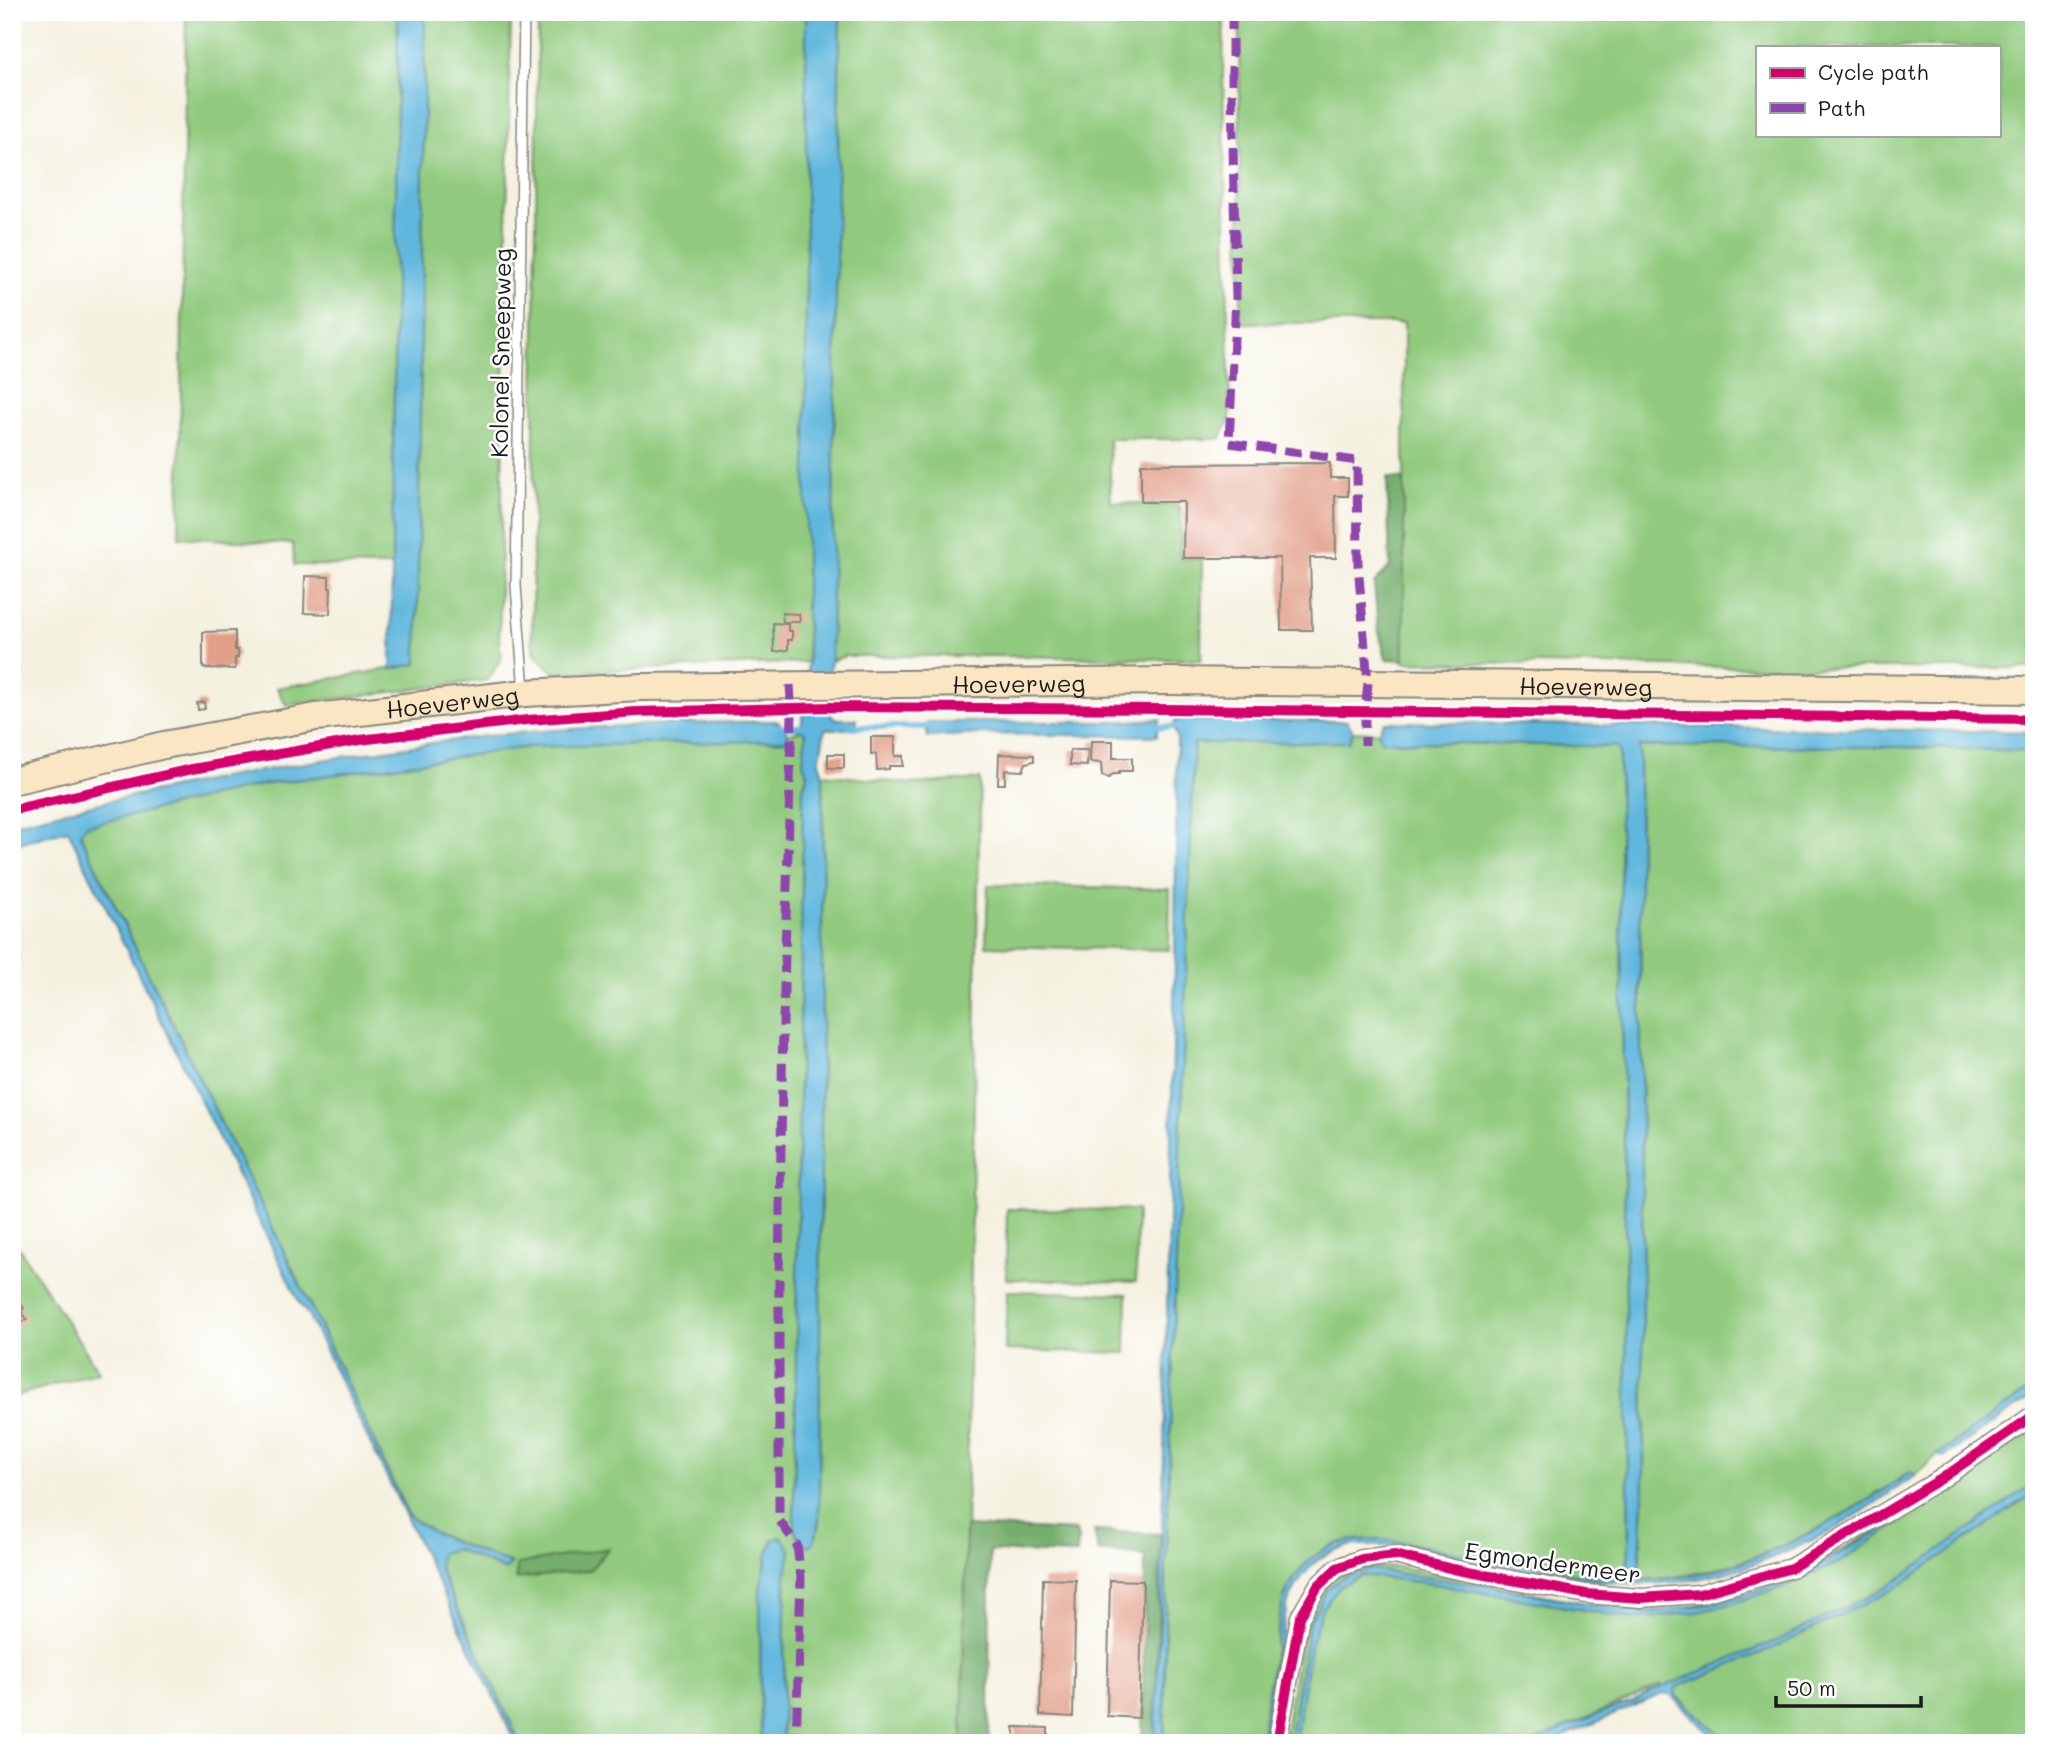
<svg xmlns="http://www.w3.org/2000/svg" width="2046" height="1755" font-family="Mali,sans-serif">
<style>
.green{fill:#91ca7e;stroke:#56734d;stroke-width:2;fill-rule:evenodd}
.forest{fill:#74ae6d;stroke:#486544;stroke-width:2}
.water{fill:#61b7de;stroke:#3e6a7d;stroke-width:2}
.lines{fill:none;stroke-linecap:round;stroke-linejoin:round}
.stream{stroke:#61b7de;stroke-width:6}
.building{fill:#e29f88}
.service-casing{stroke:#88867e;stroke-width:12}
.minor-casing{stroke:#88867e;stroke-width:21}
.secondary-casing{stroke:#88867e;stroke-width:30}
.service{stroke:#fff;stroke-width:9}
.minor{stroke:#fff;stroke-width:18}
.secondary{stroke:#fbe6c3;stroke-width:26}
.quiet{stroke:#8e44ad;stroke-width:9;stroke-dasharray:18 9;stroke-linecap:butt}
.cycleway-casing{stroke:#fff;stroke-width:15}
.cycleway{stroke:#d6006c;stroke-width:10}
.labels{text-anchor:middle;dominant-baseline:central;stroke-width:5;stroke-linejoin:round;paint-order:stroke}
.street-label{font-size:24px;fill:#1c1c1c;stroke:#fff}
</style>
<rect width="100%" height="100%" fill="#fff"/>
<filter id="ink" filterUnits="userSpaceOnUse"><feTurbulence type="fractalNoise" baseFrequency=".0143" numOctaves="2"/><feDisplacementMap in="SourceGraphic" scale="14" xChannelSelector="R" yChannelSelector="G"/><feConvolveMatrix kernelMatrix="1 2 1 2 8 2 1 2 1" color-interpolation-filters="sRGB"/></filter>
<filter id="wash" filterUnits="userSpaceOnUse"><feTurbulence type="fractalNoise" baseFrequency=".00686" numOctaves="4" result="noise"/><feDisplacementMap in="SourceGraphic" scale="28" xChannelSelector="R" yChannelSelector="G"/><feGaussianBlur stdDeviation="1.57" result="paint"/><feColorMatrix in="noise" values="0 0 0 0 0 0 0 0 0 0 0 0 0 0 0 0 0 1.4 0 .05"/><feComposite in="paint" operator="in"/></filter>
<g filter="url(#wash)">
<rect width="100%" height="100%" fill="#f5f1e0"/>
<g class="green">
<polygon points="186,12 398,12 392,566 294,565 293,544 179,537"/>
<polygon points="425,12 511,12 499,645 502,656 488,680 286,705 277,688 417,664"/>
<polygon points="538,12 806,12 806,596 808,662 555,673 535,655 532,642"/>
<polygon points="840,12 1224,12 1223,78 1230,418 1220,439 1109,439 1111,502 1180,506 1181,558 1202,559 1201,660 1015,656 845,656 831,661"/>
<path d="M 1239,12 L 2034,12 L 2034,668 L 1802,668 L 1404,662 L 1404,323 L 1241,323 ZM 1757,47 L 1999,47 L 1999,135 L 1757,135 Z"/>
<path d="M 801,730 L 806,732 L 803,763 L 808,775 L 803,787 L 794,1522 L 805,1546 L 813,1544 L 819,1521 L 823,774 L 912,784 L 980,779 L 962,1743 L 782,1743 L 786,1573 L 791,1552 L 774,1539 L 769,1550 L 760,1589 L 761,1743 L 520,1743 L 440,1571 L 439,1561 L 441,1553 L 456,1549 L 504,1570 L 511,1564 C 479,1550 434,1538 408,1515 L 314,1313 L 80,834 L 85,826 L 260,785 L 528,747 L 787,740 L 788,734 Z"/>
<polygon points="1353,731 1378,732 1382,741 1619,747 1629,1546 1626,1580 1597,1578 1401,1542 1352,1540 1331,1546 1318,1554 1283,1600 1260,1743 1164,1743 1166,1556 1194,742 1349,742"/>
<path d="M 1639,746 L 1898,747 L 2034,751 L 2034,1386 L 1937,1455 L 1915,1476 L 1910,1472 C 1827,1529 1742,1576 1639,1580 L 1644,1483 Z"/>
<polygon points="988,885 1170,889 1169,950 986,946"/>
<polygon points="1007,1209 1137,1210 1136,1282 1006,1279"/>
<polygon points="12,1237 99,1372 12,1397"/>
<polygon points="1007,1291 1127,1294 1126,1353 1005,1350"/>
<polygon points="2034,1427 2034,1743 1730,1743 1676,1696 1675,1693 1662,1694 1661,1685 1531,1743 1283,1743 1304,1617 1326,1583 1348,1571 1360,1567 1400,1567 1622,1610 1671,1610 1761,1589 1791,1577 1874,1531"/>
</g>
<g class="forest">
<polygon points="1387,478 1404,479 1404,660 1386,659 1378,628 1374,584 1390,566"/>
<polygon points="966,1526 1076,1531 1078,1540 1077,1554 990,1551 989,1743 962,1743"/>
<polygon points="1094,1531 1161,1534 1155,1743 1142,1743 1145,1556 1098,1551"/>
<polygon points="609,1548 590,1570 516,1579 517,1564"/>
</g>
<g class="water">
<polygon points="398,12 425,12 417,664 391,669"/>
<polygon points="806,12 840,12 831,661 827,694 831,716 837,719 857,719 856,729 825,729 819,762 823,774 819,1521 816,1537 813,1544 805,1546 794,1529 794,1522 803,787 808,775 803,763 806,733 801,730 808,662 806,596"/>
<polygon points="1160,719 1157,727 1157,736 980,734 927,737 927,722 1114,722"/>
<polygon points="1176,719 1235,721 1347,721 1353,731 1349,742 1194,743 1166,1556 1164,1743 1155,1743 1160,1624 1175,962 1177,737 1173,727"/>
<path d="M 778,721 L 788,734 L 788,740 L 528,747 L 260,785 L 86,826 L 80,834 L 314,1313 L 408,1515 C 432,1537 480,1551 511,1564 L 505,1570 L 456,1549 L 441,1553 L 439,1562 L 440,1571 L 520,1743 L 516,1743 L 308,1315 L 300,1304 L 68,830 L 12,845 L 12,824 C 119,797 226,776 335,758 C 399,748 464,737 529,732 C 612,725 695,723 778,721 Z"/>
<path d="M 1384,722 L 2034,732 L 2034,751 L 1898,747 L 1639,746 L 1644,1483 L 1639,1579 C 1734,1583 1835,1524 1911,1472 L 1915,1476 C 1887,1494 1860,1515 1830,1531 C 1786,1554 1740,1572 1691,1580 C 1610,1593 1528,1570 1449,1556 C 1424,1551 1368,1540 1344,1547 C 1315,1555 1297,1579 1287,1606 L 1264,1743 L 1260,1743 L 1283,1600 C 1292,1575 1311,1553 1337,1544 C 1370,1531 1444,1550 1480,1557 C 1519,1564 1558,1571 1597,1578 L 1627,1580 L 1629,1546 L 1619,747 L 1382,741 L 1378,732 Z"/>
<polygon points="2034,1386 2034,1395 1944,1457 1937,1455"/>
<polygon points="2034,1422 2034,1429 1956,1484 1840,1562 1783,1587 1727,1605 1698,1612 1635,1619 1434,1584 1361,1575 1340,1586 1322,1609 1310,1647 1295,1743 1289,1743 1309,1623 1327,1589 1346,1576 1368,1569 1486,1586 1646,1613 1711,1604 1761,1589 1815,1568 1875,1533"/>
<polygon points="2034,1483 2034,1493 1893,1590 1776,1647 1677,1687 1675,1692 1676,1696 1730,1743 1720,1743 1670,1695 1662,1694 1548,1743 1531,1743 1598,1714 1633,1702 1653,1691 1780,1639 1886,1588"/>
<polygon points="782,1537 791,1552 786,1573 782,1743 761,1743 760,1589 769,1550 774,1539"/>
</g>
<g class="lines">
<g class="stream">
<polyline points="775,727 806,727"/>
<polyline points="849,727 936,727"/>
<polyline points="1150,727 1181,727"/>
</g>
</g>
<g id="blocks">
<g class="building">
<polygon points="1330,463 1330,478 1348,478 1348,496 1335,496 1336,558 1310,558 1312,630 1281,630 1280,558 1183,558 1184,502 1141,502 1141,464"/>
<polygon points="305,576 329,577 329,588 331,588 330,614 304,613"/>
<polygon points="782,613 799,614 800,622 783,622"/>
<polygon points="773,623 788,624 788,631 792,631 792,640 788,640 788,650 774,652"/>
<polygon points="235,631 235,650 238,650 238,658 235,658 235,669 203,668 203,632"/>
<polygon points="204,702 205,709 198,710 197,703"/>
<polygon points="871,737 895,737 895,756 903,756 903,766 889,766 889,769 877,770 876,754 871,754"/>
<polygon points="1091,741 1113,741 1113,758 1132,758 1132,771 1119,771 1119,774 1113,774 1109,778 1102,776 1101,763 1090,762"/>
<polygon points="1070,750 1088,750 1087,766 1070,765"/>
<rect x="828" y="754" width="16" height="14"/>
<polygon points="999,754 1034,755 1034,761 1026,763 1023,771 1005,770 1005,784 998,784"/>
<polygon points="17,1299 24,1308 21,1311 27,1319 12,1330 12,1303"/>
<polygon points="1043,1579 1076,1580 1073,1717 1040,1715"/>
<polygon points="1110,1580 1143,1581 1139,1718 1107,1716"/>
<polygon points="1014,1727 1048,1728 1048,1743 1017,1743"/>
</g>
</g>
</g>
<g filter="url(#ink)">
<use href="#blocks" fill-opacity="0" stroke="#88867e" stroke-width="2"/>
<g class="lines">
<g class="service-casing">
<polyline id="service" points="524,12 516,586 524,691"/>
</g>
<g class="minor-casing">
<polyline id="minor" points="1277,1743 1300,1617 1318,1586 1337,1568 1362,1559 1395,1555 1453,1569 1586,1594 1641,1598 1699,1594 1791,1568 1941,1479 2034,1415"/>
</g>
<g class="secondary-casing">
<g id="secondary">
<path id="s1" d="M 12,781 L 164,745 L 316,717 L 525,693 L 640,687 L 1169,681 L 2034,690"/>
</g>
</g>
<use href="#service" class="service"/>
<use href="#minor" class="minor"/>
<use href="#secondary" class="secondary"/>
<g class="quiet">
<polyline points="1232,12 1232,90 1236,297 1229,443 1357,461 1358,564 1368,683 1365,712 1365,745"/>
<polyline points="790,685 792,715 783,1022 779,1275 779,1520 797,1545 801,1578 796,1743"/>
</g>
<g class="cycleway-casing">
<g id="cycleway">
<polyline points="12,810 192,769 360,740 527,720 636,712 831,707 1168,709 2034,719"/>
<polyline points="1277,1743 1300,1617 1318,1586 1337,1568 1362,1559 1395,1555 1453,1569 1586,1594 1641,1598 1699,1594 1791,1568 1941,1479 2034,1415"/>
</g>
</g>
<use href="#cycleway" class="cycleway"/>
</g>
</g>
<g class="labels">
<g class="street-label">
<text transform="translate(500 353) rotate(-89)">Kolonel Sneepweg</text>
<text stroke="none"><textPath href="#s1" startOffset="1015">Hoeverweg</textPath></text>
<text stroke="none"><textPath href="#s1" startOffset="1582">Hoeverweg</textPath></text>
<text stroke="none"><textPath href="#s1" startOffset="448">Hoeverweg</textPath></text>
<text transform="translate(1553 1562) rotate(8)">Egmondermeer</text>
</g>
</g>
<rect width="2046" height="1755" fill="none" stroke="#fff" stroke-width="42"/>
<rect x="1756" y="46" width="245" height="91" fill="#ffffff" stroke="#a4a4a4" stroke-width="2"/>
<rect x="1770" y="68" width="35" height="10" fill="#d6006c" stroke="#a4a4a4" stroke-width="2"/>
<text x="1818" y="80" font-size="21" fill="#1c1c1c">Cycle path</text>
<rect x="1770" y="103" width="35" height="10" fill="#8e44ad" stroke="#a4a4a4" stroke-width="2"/>
<text x="1818" y="116" font-size="21" fill="#1c1c1c">Path</text>
<path d="M1776 1696v10h145v-10" fill="none" stroke="#1c1c1c" stroke-width="3.5"/>
<text x="1787" y="1696" font-size="21" fill="#1c1c1c" stroke="#ffffff" stroke-width="5" paint-order="stroke">50 m</text>
</svg>
